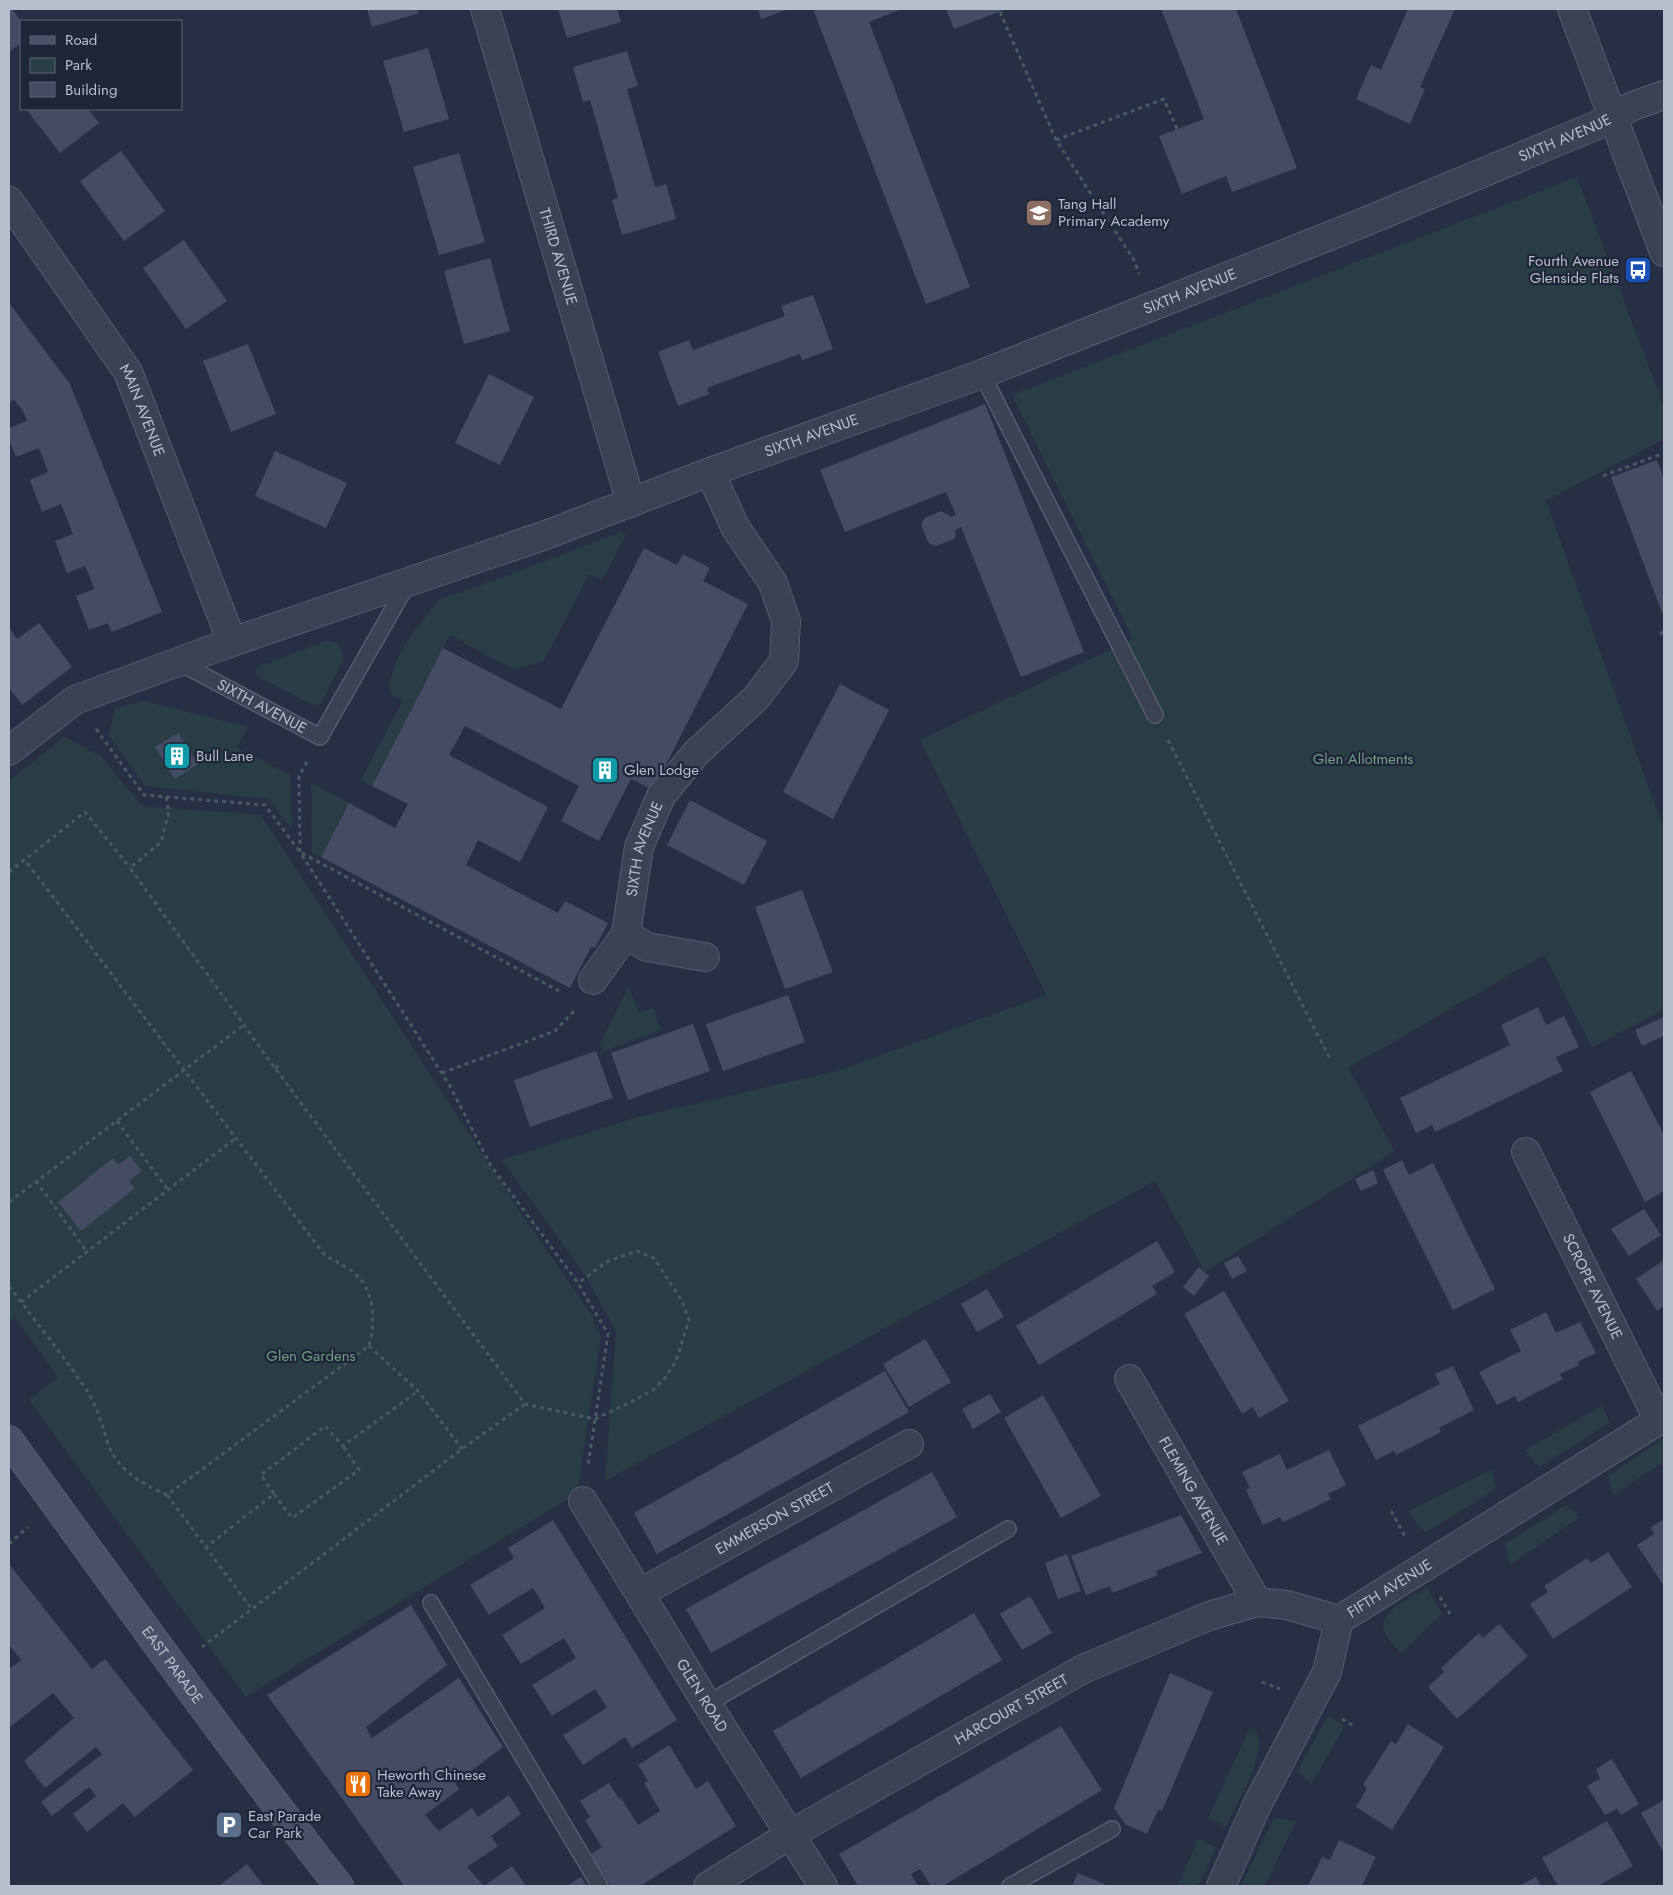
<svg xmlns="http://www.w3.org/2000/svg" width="1673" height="1895" font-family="Jost,sans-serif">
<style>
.green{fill:#293d45}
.building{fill:#444c64}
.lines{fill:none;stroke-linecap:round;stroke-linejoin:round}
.lane-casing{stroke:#575c6e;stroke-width:18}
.street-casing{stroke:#575c6e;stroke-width:30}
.secondary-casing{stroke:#575c6e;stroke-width:30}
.path{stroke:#485a61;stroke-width:3;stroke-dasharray:4 4;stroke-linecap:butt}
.lane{stroke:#3c4254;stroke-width:15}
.street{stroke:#3c4254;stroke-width:28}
.secondary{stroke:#4a5067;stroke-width:28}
.labels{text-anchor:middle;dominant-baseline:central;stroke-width:4.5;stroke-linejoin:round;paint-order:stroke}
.street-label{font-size:15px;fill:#b9becd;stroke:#202639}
.poi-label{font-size:15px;fill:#b9becd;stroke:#202639;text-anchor:start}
.park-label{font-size:15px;fill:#709e82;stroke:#202639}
</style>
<rect width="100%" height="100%" fill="#272f44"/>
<g class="green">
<polygon points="1577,177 1664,407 1664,439 1546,501 1664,830 1664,1010 1592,1047 1544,955 1348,1068 1395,1151 1205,1272 1155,1181 605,1481 616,1332 586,1277 502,1160 634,1118 840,1070 1046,995 920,740 1133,639 1012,395"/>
<polygon points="620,532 626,535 602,580 589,574 544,661 514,670 450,635 372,786 361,780 403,700 391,695 389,683 397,659 411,635 439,600 514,573"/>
<path d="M 326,641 C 340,641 345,651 342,663 L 321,703 L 313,705 L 257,676 L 255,670 L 258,667 Z"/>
<polygon points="144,701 248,727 237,747 290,775 292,830 269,799 145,786 109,736 115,708"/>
<polygon points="64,737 101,756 142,806 261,815 515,1204 594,1318 595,1327 601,1337 577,1493 246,1697 29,1400 58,1377 15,1318 9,1321 9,781"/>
<polygon points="311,782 349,803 321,857 312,853"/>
<polygon points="629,986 639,1013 653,1008 661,1030 602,1052 600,1043"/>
<polygon points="1602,1406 1610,1423 1539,1467 1525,1450"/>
<polygon points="1664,1438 1664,1462 1613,1495 1608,1476"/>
<polygon points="1492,1469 1496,1489 1425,1533 1408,1511"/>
<polygon points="1566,1505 1580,1517 1510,1565 1505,1544"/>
<path d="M 1427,1588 L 1442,1614 L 1401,1653 C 1396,1648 1389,1642 1386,1635 C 1373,1613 1412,1597 1427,1588 Z"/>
<polygon points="1328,1716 1345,1726 1311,1784 1297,1771"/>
<path d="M 1250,1728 C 1254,1731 1258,1734 1259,1740 C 1262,1760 1235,1807 1226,1827 L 1208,1818 Z"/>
<polygon points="1274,1818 1296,1821 1265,1886 1241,1886"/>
<polygon points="1198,1839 1216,1847 1198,1886 1178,1886"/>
</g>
<g class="building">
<polygon points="9,9 12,9 21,21 21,43 9,52"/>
<polygon points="367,9 417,9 419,13 372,27"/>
<polygon points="558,9 617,9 621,22 567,38"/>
<polygon points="758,9 786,9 786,10 761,19"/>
<polygon points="813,9 902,9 869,22 970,287 926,304"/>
<polygon points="946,9 1007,9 954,29"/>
<polygon points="1161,9 1236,9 1297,168 1232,192 1226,176 1182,194 1159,136 1204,119"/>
<polygon points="1408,9 1455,9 1420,87 1425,89 1410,124 1356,99 1371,65 1381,70"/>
<polygon points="428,48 449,119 404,132 383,61"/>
<polygon points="627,51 638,86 627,89 655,187 666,184 676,219 622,235 612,200 618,198 590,100 583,102 573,67"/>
<polygon points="26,109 88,109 99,123 60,153"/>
<polygon points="121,151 165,211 124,241 80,181"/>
<polygon points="459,153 485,242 439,255 413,167"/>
<polygon points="184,240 227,301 186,329 143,268"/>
<polygon points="490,258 510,331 464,344 444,271"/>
<polygon points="813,295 833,349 802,360 800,354 753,371 707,388 709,394 678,406 658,352 689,340 693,350 785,316 781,306"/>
<polygon points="9,303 70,384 162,612 112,632 108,623 89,630 76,596 94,589 90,577 85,566 67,573 55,541 73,534 61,504 42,512 30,480 48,472 39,448 16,457 9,440 9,428 27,421 23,411 14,400 9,403"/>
<polygon points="248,344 276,414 231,432 203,361"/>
<polygon points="489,374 534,397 500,465 455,443"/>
<polygon points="985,404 1084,652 1021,677 961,527 955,530 956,536 954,539 936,546 932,545 928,542 922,527 922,522 925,518 941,511 949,515 950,517 956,515 946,492 845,532 820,470"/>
<polygon points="275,451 347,483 326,528 255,496"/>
<polygon points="1657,460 1664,479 1664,618 1611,477"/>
<polygon points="644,548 677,565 683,554 710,568 703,581 748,604 653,790 631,779 599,841 561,821 579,786 465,726 449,755 548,807 520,862 478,840 466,865 558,913 565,901 608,923 595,948 591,947 570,988 321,857 349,803 395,828 408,804 372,786 443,648 561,709"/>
<polygon points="39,623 72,667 22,705 9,688 9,627 17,639"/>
<polygon points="840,684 889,710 833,819 783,792"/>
<polygon points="178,733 198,764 175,779 155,747"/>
<polygon points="690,800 767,841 744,885 667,845"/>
<polygon points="802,890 833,972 785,989 755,907"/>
<polygon points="788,995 805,1042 723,1071 706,1024"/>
<polygon points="1538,1007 1546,1025 1564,1016 1579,1047 1556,1057 1563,1071 1435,1132 1432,1125 1416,1133 1400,1098 1510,1045 1501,1025"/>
<polygon points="1664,1017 1664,1036 1642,1046 1635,1030"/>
<polygon points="693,1024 710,1071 628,1100 611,1053"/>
<polygon points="596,1051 613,1098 530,1127 514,1080"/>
<polygon points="1631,1071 1664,1135 1664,1191 1645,1202 1590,1092"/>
<polygon points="130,1156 142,1171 129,1181 135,1188 81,1231 58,1202 113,1158 118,1165"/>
<polygon points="1402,1160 1409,1175 1433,1163 1495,1289 1453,1310 1383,1170"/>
<polygon points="1373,1170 1378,1183 1361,1191 1355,1179"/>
<polygon points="1644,1209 1661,1235 1629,1256 1611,1229"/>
<polygon points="1157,1241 1175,1272 1152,1286 1157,1294 1039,1365 1016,1326"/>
<polygon points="1238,1256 1247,1271 1232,1279 1224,1263"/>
<polygon points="1664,1260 1664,1306 1657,1311 1636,1279"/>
<polygon points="1199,1267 1209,1276 1194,1296 1183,1287"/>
<polygon points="987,1289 1004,1317 977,1332 961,1304"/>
<polygon points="1224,1291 1289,1401 1259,1418 1253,1407 1242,1414 1184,1314"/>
<polygon points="1546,1312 1556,1333 1580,1322 1596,1353 1577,1362 1579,1365 1560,1374 1563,1379 1518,1402 1515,1396 1497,1405 1479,1372 1521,1351 1510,1330"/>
<polygon points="925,1339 951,1382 909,1407 883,1364"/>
<polygon points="1453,1366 1474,1410 1439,1428 1441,1432 1396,1455 1394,1451 1376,1460 1358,1426 1440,1384 1435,1374"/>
<polygon points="885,1371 909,1412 657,1554 634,1513"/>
<polygon points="990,1394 1001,1412 973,1429 962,1409"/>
<polygon points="1043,1395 1101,1496 1061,1518 1004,1418"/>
<polygon points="1329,1450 1346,1485 1328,1494 1331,1499 1307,1511 1283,1522 1280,1517 1263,1525 1246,1490 1250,1488 1242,1472 1280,1454 1287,1470"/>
<polygon points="932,1472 957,1517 711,1653 686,1609"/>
<polygon points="1181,1515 1202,1553 1156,1571 1158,1575 1133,1585 1112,1593 1110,1586 1086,1595 1071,1556"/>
<polygon points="1664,1519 1664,1586 1637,1545 1654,1534 1650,1528"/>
<polygon points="553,1520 677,1720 632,1748 625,1737 583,1765 563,1735 607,1708 601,1698 595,1689 552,1716 532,1685 576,1658 564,1638 521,1664 502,1635 545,1608 533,1588 489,1615 470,1585 514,1558 508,1548"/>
<polygon points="1608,1552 1632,1587 1553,1639 1530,1604 1548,1592 1544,1586 1587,1558 1591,1563"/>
<polygon points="1067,1554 1081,1591 1058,1599 1045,1563"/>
<polygon points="9,1564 92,1669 105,1659 193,1770 135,1817 123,1803 87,1832 73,1814 96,1796 89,1787 52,1816 41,1802 102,1754 96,1747 45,1788 24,1761 74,1718 53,1693 9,1728 9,1669 21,1660 9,1645"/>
<polygon points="1030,1596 1052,1633 1022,1650 1000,1614"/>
<polygon points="411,1605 447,1665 366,1727 372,1738 459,1678 503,1747 455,1783 459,1789 425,1815 439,1831 472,1808 478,1817 509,1795 521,1814 491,1836 498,1846 467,1867 484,1886 512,1866 526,1886 404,1886 351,1811 267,1695"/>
<polygon points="974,1613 1002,1660 801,1778 773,1731"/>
<polygon points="1499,1624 1528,1656 1457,1719 1428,1687 1444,1672 1441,1668 1479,1633 1483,1638"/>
<polygon points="1170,1673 1213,1692 1162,1811 1158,1810 1147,1834 1125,1824 1114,1808"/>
<polygon points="1408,1724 1444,1747 1392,1830 1356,1807 1367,1788 1363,1785 1391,1741 1396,1744"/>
<polygon points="1061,1726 1102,1790 943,1886 931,1886 920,1869 911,1874 918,1886 858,1886 839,1854"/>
<polygon points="669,1745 696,1789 708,1781 736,1826 640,1886 611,1886 591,1854 602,1847 585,1820 590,1817 580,1801 609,1783 619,1799 621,1798 638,1825 660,1811 644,1783 648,1781 638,1765"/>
<polygon points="1612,1759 1639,1804 1621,1815 1617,1809 1605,1815 1587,1786 1600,1779 1596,1769"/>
<polygon points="1664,1800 1664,1853 1641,1813"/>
<polygon points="1607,1821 1633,1866 1598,1886 1558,1886 1542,1858"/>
<polygon points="1339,1840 1376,1857 1362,1886 1308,1886 1322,1857 1330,1860"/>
<polygon points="247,1864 264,1886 219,1886"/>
<polygon points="1078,1873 1109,1886 1072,1886"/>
<polygon points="581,1877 587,1886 566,1886"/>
<polygon points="1536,1877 1541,1886 1518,1886"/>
</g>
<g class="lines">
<g class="lane-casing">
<g id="lane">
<polyline points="982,374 1155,715"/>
<path id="s1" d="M 178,662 L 320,737 L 408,583"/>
<polyline points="431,1603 600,1886"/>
<polyline points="707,1704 1008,1529"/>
<polyline points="1010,1886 1112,1829"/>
</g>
</g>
<g class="street-casing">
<g id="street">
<path id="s2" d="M 485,9 L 631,503"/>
<polyline points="1572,9 1664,252"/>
<path id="s3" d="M 9,201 L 128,372 L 232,642"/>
<path id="s4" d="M 9,751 L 75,700 L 232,642 L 543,536 L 710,472 L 982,374 L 1357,225 L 1595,126 L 1633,106 L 1664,95"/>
<path id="s5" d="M 705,957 L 647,947 L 626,934 L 639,847 L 661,796 L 696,753 L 756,698 L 784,661 L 786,621 L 773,583 L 735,527 L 710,472"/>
<polyline points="593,980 626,934"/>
<path id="s6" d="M 1526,1152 L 1659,1421"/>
<path id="s7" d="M 1129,1379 L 1257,1602"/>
<path id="s8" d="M 583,1501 L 707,1704 L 823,1886"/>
<path id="s9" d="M 640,1593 L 909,1444"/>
<path id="s10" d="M 708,1886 L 791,1834 L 1083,1669 L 1209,1616 L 1257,1602 L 1287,1605 L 1339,1620"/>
<path id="s11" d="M 1221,1886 L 1257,1805 L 1327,1672 L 1339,1620 L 1664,1417"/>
</g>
</g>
<g class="secondary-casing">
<g id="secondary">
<path id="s12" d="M 9,1440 C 118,1590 225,1741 339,1886"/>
</g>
</g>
<g class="path">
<polyline points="1000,12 1056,140 1134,260 1139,274"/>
<polyline points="1056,140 1164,99 1177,129"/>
<polyline points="1603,476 1664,453"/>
<polyline points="1660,634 1664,632"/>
<polyline points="96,729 144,795 265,805 300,852 559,991"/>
<polyline points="1168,740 1330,1059"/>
<polyline points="307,762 299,776 300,852 450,1086 491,1166 578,1283 608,1334 588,1466"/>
<polyline points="166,797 169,812 161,842 130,868 275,1068 525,1404 595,1419 635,1400 653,1390 666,1377 676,1361 689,1320 682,1301 654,1258 637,1251 608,1261 578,1283"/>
<polyline points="9,872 85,812 130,868"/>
<polyline points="275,1068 282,1064"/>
<polyline points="442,1073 555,1031 575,1010"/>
<polyline points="117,1121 168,1190"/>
<polyline points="36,1181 87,1252"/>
<polyline points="9,1202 244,1025"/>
<path d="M 9,1286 C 35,1321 63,1355 87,1391 C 98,1408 102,1425 108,1444 C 118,1471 143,1484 167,1495 L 369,1346 C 376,1318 375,1284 347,1268 C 339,1262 331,1260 323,1253 L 25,860"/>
<polyline points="21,1302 236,1138"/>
<polyline points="369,1346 418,1391 462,1449"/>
<polyline points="274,1494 292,1518 359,1470 343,1446"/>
<polyline points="167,1495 251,1608"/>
<polyline points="1391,1511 1406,1538"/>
<polyline points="9,1544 28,1527"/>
<polyline points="205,1548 274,1494 261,1475 325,1426 343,1446 418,1391"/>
<polyline points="1440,1597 1450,1614"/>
<polyline points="202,1647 462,1449 525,1404"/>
<polyline points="1262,1682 1280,1689"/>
<polyline points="1342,1719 1354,1726"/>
</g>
<use href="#lane" class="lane"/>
<use href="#street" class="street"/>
<use href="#secondary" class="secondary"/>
</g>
<defs>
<g id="school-square" transform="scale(1.4375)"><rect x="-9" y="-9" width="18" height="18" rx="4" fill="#8d6e63" stroke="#202639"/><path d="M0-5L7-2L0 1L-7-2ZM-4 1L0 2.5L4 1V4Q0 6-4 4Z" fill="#fff"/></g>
<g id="bus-square" transform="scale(1.4375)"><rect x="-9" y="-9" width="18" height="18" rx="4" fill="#1a4fb4" stroke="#202639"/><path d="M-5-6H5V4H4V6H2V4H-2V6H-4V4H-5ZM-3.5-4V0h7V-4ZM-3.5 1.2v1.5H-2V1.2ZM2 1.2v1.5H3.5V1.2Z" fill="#fff"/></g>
<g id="building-square" transform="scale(1.4375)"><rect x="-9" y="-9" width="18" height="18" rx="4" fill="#0f9aa8" stroke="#202639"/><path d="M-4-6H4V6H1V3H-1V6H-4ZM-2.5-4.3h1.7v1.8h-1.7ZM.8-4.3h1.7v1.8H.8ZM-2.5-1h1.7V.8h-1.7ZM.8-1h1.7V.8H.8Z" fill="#fff"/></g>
<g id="restaurant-square" transform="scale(1.4375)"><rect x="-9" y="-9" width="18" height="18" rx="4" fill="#e8710a" stroke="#202639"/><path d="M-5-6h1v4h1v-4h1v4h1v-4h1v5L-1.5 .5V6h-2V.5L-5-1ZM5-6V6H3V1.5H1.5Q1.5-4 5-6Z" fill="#fff"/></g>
<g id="parking-square" transform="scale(1.4375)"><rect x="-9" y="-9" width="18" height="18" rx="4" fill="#5c6f8a" stroke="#202639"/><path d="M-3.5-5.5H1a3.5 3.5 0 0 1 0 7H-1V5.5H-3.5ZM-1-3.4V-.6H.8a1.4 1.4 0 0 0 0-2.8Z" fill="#fff"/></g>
</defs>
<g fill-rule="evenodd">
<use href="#school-square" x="1039" y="213"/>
<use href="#bus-square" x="1638" y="270"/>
<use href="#building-square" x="177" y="756"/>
<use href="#building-square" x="605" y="770"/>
<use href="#restaurant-square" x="358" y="1784"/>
<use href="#parking-square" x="229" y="1825"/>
</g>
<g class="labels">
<g class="street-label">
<text stroke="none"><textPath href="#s4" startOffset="1676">SIXTH AVENUE</textPath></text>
<text stroke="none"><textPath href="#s2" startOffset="258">THIRD AVENUE</textPath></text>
<text stroke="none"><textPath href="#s4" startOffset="1271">SIXTH AVENUE</textPath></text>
<text stroke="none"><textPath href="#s3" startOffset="249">MAIN AVENUE</textPath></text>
<text stroke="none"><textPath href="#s4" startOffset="866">SIXTH AVENUE</textPath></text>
<text stroke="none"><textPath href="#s1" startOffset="95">SIXTH AVENUE</textPath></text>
<text stroke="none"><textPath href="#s5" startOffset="171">SIXTH AVENUE</textPath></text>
<text stroke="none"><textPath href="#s6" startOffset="150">SCROPE AVENUE</textPath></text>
<text stroke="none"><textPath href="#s7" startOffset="129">FLEMING AVENUE</textPath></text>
<text stroke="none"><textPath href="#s9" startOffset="154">EMMERSON STREET</textPath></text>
<text stroke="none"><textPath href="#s11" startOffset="352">FIFTH AVENUE</textPath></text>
<text stroke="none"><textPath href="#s12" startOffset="278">EAST PARADE</textPath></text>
<text stroke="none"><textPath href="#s8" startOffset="228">GLEN ROAD</textPath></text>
<text stroke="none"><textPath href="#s10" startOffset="351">HARCOURT STREET</textPath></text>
</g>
<g class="poi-label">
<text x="1058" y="204">Tang Hall<tspan x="1058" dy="17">Primary Academy</tspan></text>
<text x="1619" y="261" text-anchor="end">Fourth Avenue<tspan x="1619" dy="17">Glenside Flats</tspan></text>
<text x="196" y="756">Bull Lane</text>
<text x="624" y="770">Glen Lodge</text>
<text x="377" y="1775">Heworth Chinese<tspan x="377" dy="17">Take Away</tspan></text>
<text x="248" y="1816">East Parade<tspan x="248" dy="17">Car Park</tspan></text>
</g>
<g class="park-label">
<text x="1363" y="759">Glen Allotments</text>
<text x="311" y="1356">Glen Gardens</text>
</g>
</g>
<rect width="1673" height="1895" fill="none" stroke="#b9becd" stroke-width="20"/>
<rect x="20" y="20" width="162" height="90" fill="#202639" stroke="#5d6374"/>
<rect x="30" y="36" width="25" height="8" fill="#4a5067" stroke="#5d6374"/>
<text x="65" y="45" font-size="15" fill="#b9becd">Road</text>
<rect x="30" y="58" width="25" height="15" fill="#293d45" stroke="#5d6374"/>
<text x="65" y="70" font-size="15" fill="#b9becd">Park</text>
<rect x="30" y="82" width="25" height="15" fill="#444c64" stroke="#5d6374"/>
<text x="65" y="95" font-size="15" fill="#b9becd">Building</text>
</svg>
